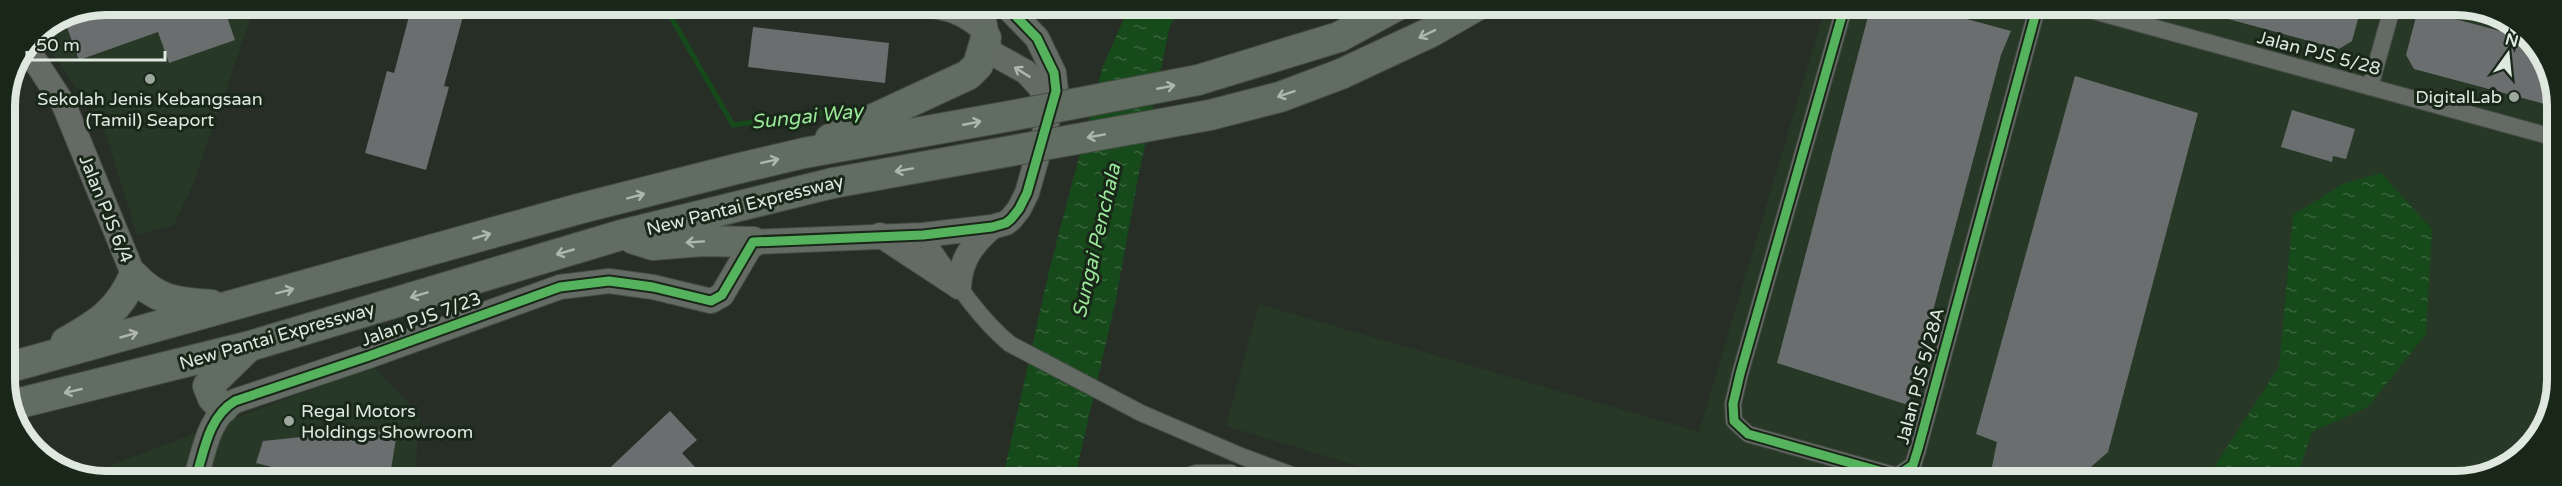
<svg xmlns="http://www.w3.org/2000/svg" width="2562" height="486" font-family="'Varela Round',sans-serif">
<style>
.built{fill:#273827}
.water{fill:url(#water-ripples)}
.lines{fill:none;stroke-linecap:round;stroke-linejoin:round}
.stream{stroke:#174a1b;stroke-width:5}
.building{fill:#6b6e6f}
.street-casing{stroke:#454c45;stroke-width:18}
.secondary-casing{stroke:#454c45;stroke-width:26}
.highway-casing{stroke:#454c45;stroke-width:32}
.street{stroke:#646a64;stroke-width:16}
.secondary{stroke:#646a64;stroke-width:24}
.highway{stroke:#626d62;stroke-width:30}
.highway-bridge-casing{stroke:#454c45;stroke-width:32;stroke-linecap:butt}
.highway-bridge{stroke:#626d62;stroke-width:30}
.cycleway-casing{stroke:#192719;stroke-width:13}
.cycleway{stroke:#56b35d;stroke-width:9}
.oneway{stroke:#adb7ad}
.oneway2{stroke:#aeb6ae}
.poi-dot{fill:#9ea79e;stroke:#192719;stroke-width:2}
.labels{text-anchor:middle;dominant-baseline:central;stroke-width:6;stroke-linejoin:round;paint-order:stroke}
.street-label{font-size:18px;fill:#dfe8df;stroke:#192719}
.poi-label{font-size:18px;fill:#dfe8df;stroke:#192719;text-anchor:end}
.water-label{font-size:20px;font-style:italic;fill:#9ae79a;stroke:#192719}
.rim{fill:none;stroke:#dfe8df;stroke-width:8}
</style>
<defs>
<pattern id="water-ripples" width="26" height="14" patternUnits="userSpaceOnUse" patternTransform="scale(1.5)"><rect width="26" height="14" fill="#174a1b"/><path d="M2 4q2-2 4 0t4 0M15 11q2-2 4 0t4 0" fill="none" stroke="#38643c"/></pattern>
</defs>
<rect width="100%" height="100%" fill="#262e26"/>
<g class="built">
<polygon points="106,5 255,5 194,182 174,225 137,235 103,125 37,32 50,23"/>
<polygon points="1826,5 2469,5 2527,34 2555,86 2557,393 2523,456 2462,481 1408,481 1226,426 1259,304 1699,432"/>
<polygon points="373,366 420,415 414,481 93,481 82,476"/>
</g>
<g class="water">
<polygon points="1130,5 1182,5 1170,26 1138,178 1115,304 1074,481 1002,481 1049,271 1103,66"/>
<polygon points="2381,173 2432,229 2426,334 2368,407 2312,432 2295,481 2210,481 2209,475 2279,367 2293,215 2343,184"/>
</g>
<g class="lines">
<polyline class="stream" points="664,5 733,125 858,108 868,109"/>
</g>
<g class="building">
<polygon points="115,4 223,5 235,40 169,63 158,32 79,60 65,22"/>
<polygon points="412,5 449,5 465,9 444,86 449,87 426,170 365,153 387,71 394,73"/>
<polygon points="1871,5 1915,5 2011,31 2001,55 1908,405 1777,363"/>
<polygon points="2196,5 2362,5 2352,41 2339,49 2195,10"/>
<polygon points="2418,9 2530,39 2555,86 2556,107 2414,69 2406,55"/>
<polygon points="753,27 889,43 885,83 748,67"/>
<polygon points="2075,76 2198,113 2108,452 2075,481 1989,481 1997,442 1976,434"/>
<polygon points="2292,110 2355,129 2346,159 2333,156 2332,162 2281,147"/>
<polygon points="670,411 697,440 682,453 708,481 596,481"/>
<polygon points="398,427 389,481 328,481 256,463 263,441"/>
</g>
<g class="lines">
<g class="street-casing">
<g id="street">
<path d="M 903,5 C 939,11 959,10 986,38"/>
<polyline points="1845,5 1740,374 1733,404 1734,421 1748,434 1897,476 1913,465 1918,449 2038,5"/>
<polyline points="2072,5 2556,138"/>
<polyline points="2370,87 2393,5"/>
<path d="M 923,235 C 949,272 975,315 1010,344 L 1141,413 L 1241,456 L 1308,481"/>
<polyline points="1171,481 1196,473 1231,473"/>
</g>
</g>
<g class="secondary-casing">
<g id="secondary">
<polyline points="981,5 990,52 1026,72 1040,87 1051,113"/>
<polyline points="26,47 64,105 134,276"/>
<polyline points="880,235 959,287"/>
<path d="M 959,287 C 960,261 972,244 992,227"/>
<path d="M 195,481 C 204,452 208,417 235,401 L 369,356 L 560,287 L 609,281 L 653,287 L 711,301 L 722,295 L 753,242 L 923,235 L 992,227 L 1006,223 L 1011,219 L 1019,209 L 1027,193 L 1056,91 L 1054,73 L 1037,38 L 1005,5"/>
</g>
</g>
<g class="highway-casing">
<g id="highway">
<polyline points="1341,74 1431,32 1478,5"/>
<polyline points="1198,80 1339,37 1398,5"/>
<polyline points="830,139 968,75 978,65 986,38"/>
<polyline points="634,239 653,245 702,241 753,242"/>
<path d="M 66,342 C 98,324 119,311 134,276 C 158,302 178,302 211,305"/>
<polyline points="7,368 578,209 736,169 804,153 1026,113"/>
<polyline points="8,406 250,346 621,235 833,183"/>
<polyline points="223,408 213,398 208,386 245,350"/>
</g>
</g>
<use href="#street" class="street"/>
<use href="#secondary" class="secondary"/>
<use href="#highway" class="highway"/>
<g class="highway-bridge-casing">
<g id="highway-bridge">
<polyline points="1026,113 1198,80"/>
<polyline points="833,183 1210,115 1280,97 1341,74"/>
</g>
</g>
<use href="#highway-bridge" class="highway-bridge"/>
<g class="cycleway-casing">
<g id="cycleway">
<polyline points="1845,5 1740,374 1733,404 1734,421 1748,434 1897,476 1913,465 1918,449 2038,5"/>
<path d="M 195,481 C 204,452 208,417 235,401 L 369,356 L 560,287 L 609,281 L 653,287 L 711,301 L 722,295 L 753,242 L 923,235 L 992,227 L 1006,223 L 1011,219 L 1019,209 L 1027,193 L 1056,91 L 1054,73 L 1037,38 L 1005,5"/>
</g>
</g>
<use href="#cycleway" class="cycleway"/>
</g>
<defs><path id="oneway-shaft" d="M-6 0H5M1.5-3L5.5 0L1.5 3" fill="none" stroke-width="1.6" stroke-linecap="round" stroke-linejoin="round" transform="scale(1.5)"/></defs>
<g class="oneway">
<use href="#oneway-shaft" transform="translate(1427 34) rotate(154)"/>
<use href="#oneway-shaft" transform="translate(1166 87) rotate(-11)"/>
<use href="#oneway-shaft" transform="translate(1286 94) rotate(161)"/>
<use href="#oneway-shaft" transform="translate(972 123) rotate(-11)"/>
<use href="#oneway-shaft" transform="translate(1096 136) rotate(170)"/>
<use href="#oneway-shaft" transform="translate(770 161) rotate(-13)"/>
<use href="#oneway-shaft" transform="translate(904 170) rotate(170)"/>
<use href="#oneway-shaft" transform="translate(636 196) rotate(-15)"/>
<use href="#oneway-shaft" transform="translate(482 236) rotate(-16)"/>
<use href="#oneway-shaft" transform="translate(695 242) rotate(176)"/>
<use href="#oneway-shaft" transform="translate(565 252) rotate(164)"/>
<use href="#oneway-shaft" transform="translate(285 291) rotate(-15)"/>
<use href="#oneway-shaft" transform="translate(419 295) rotate(163)"/>
<use href="#oneway-shaft" transform="translate(129 335) rotate(-16)"/>
<use href="#oneway-shaft" transform="translate(73 391) rotate(167)"/>
</g>
<use class="oneway2" href="#oneway-shaft" transform="translate(1022 72) rotate(-148)"/>
<g class="poi-dot">
<circle cx="150" cy="79" r="6"/>
<circle cx="2514" cy="97" r="6"/>
<circle cx="289" cy="421" r="6"/>
</g>
<g class="labels">
<g class="street-label">
<text transform="translate(2319 53) rotate(15)">Jalan PJS 5/28</text>
<text transform="translate(745 205) rotate(-14)">New Pantai Expressway</text>
<text transform="translate(106 209) rotate(68)">Jalan PJS 6/4</text>
<text transform="translate(421 319) rotate(-20)">Jalan PJS 7/23</text>
<text transform="translate(277 336) rotate(-16)">New Pantai Expressway</text>
<text transform="translate(1920 376) rotate(-75)">Jalan PJS 5/28A</text>
</g>
<g class="poi-label">
<text x="2502" y="97">DigitalLab</text>
<text x="150" y="99" text-anchor="middle">Sekolah Jenis Kebangsaan<tspan x="150" dy="21">(Tamil) Seaport</tspan></text>
<text x="301" y="411" text-anchor="start">Regal Motors<tspan x="301" dy="21">Holdings Showroom</tspan></text>
</g>
<g class="water-label">
<text transform="translate(807 117) rotate(-6)">Sungai Way</text>
<text transform="translate(1097 241) rotate(-77)">Sungai Penchala</text>
</g>
</g>
<path d="M0 0H2562V486H0ZM106 15H2456A91 91 0 0 1 2547 106V380A91 91 0 0 1 2456 471H106A91 91 0 0 1 15 380V106A91 91 0 0 1 106 15Z" fill="#192719" fill-rule="evenodd"/>
<path class="rim" d="M106 15H2456A91 91 0 0 1 2547 106V380A91 91 0 0 1 2456 471H106A91 91 0 0 1 15 380V106A91 91 0 0 1 106 15Z"/>
<g transform="translate(2508 54) rotate(15)" stroke="#192719" stroke-width="4.5" paint-order="stroke">
<path d="M0-4.5L10 22L0 15L-10 22Z" fill="#dfe8df"/>
<text y="-9" font-size="16" font-weight="bold" text-anchor="middle" fill="#dfe8df">N</text>
</g>
<path d="M27 51v9h138v-9" fill="none" stroke="#dfe8df" stroke-width="3"/>
<text x="36" y="51" font-size="18" fill="#dfe8df" stroke="#192719" stroke-width="4.5" paint-order="stroke">50 m</text>
</svg>
